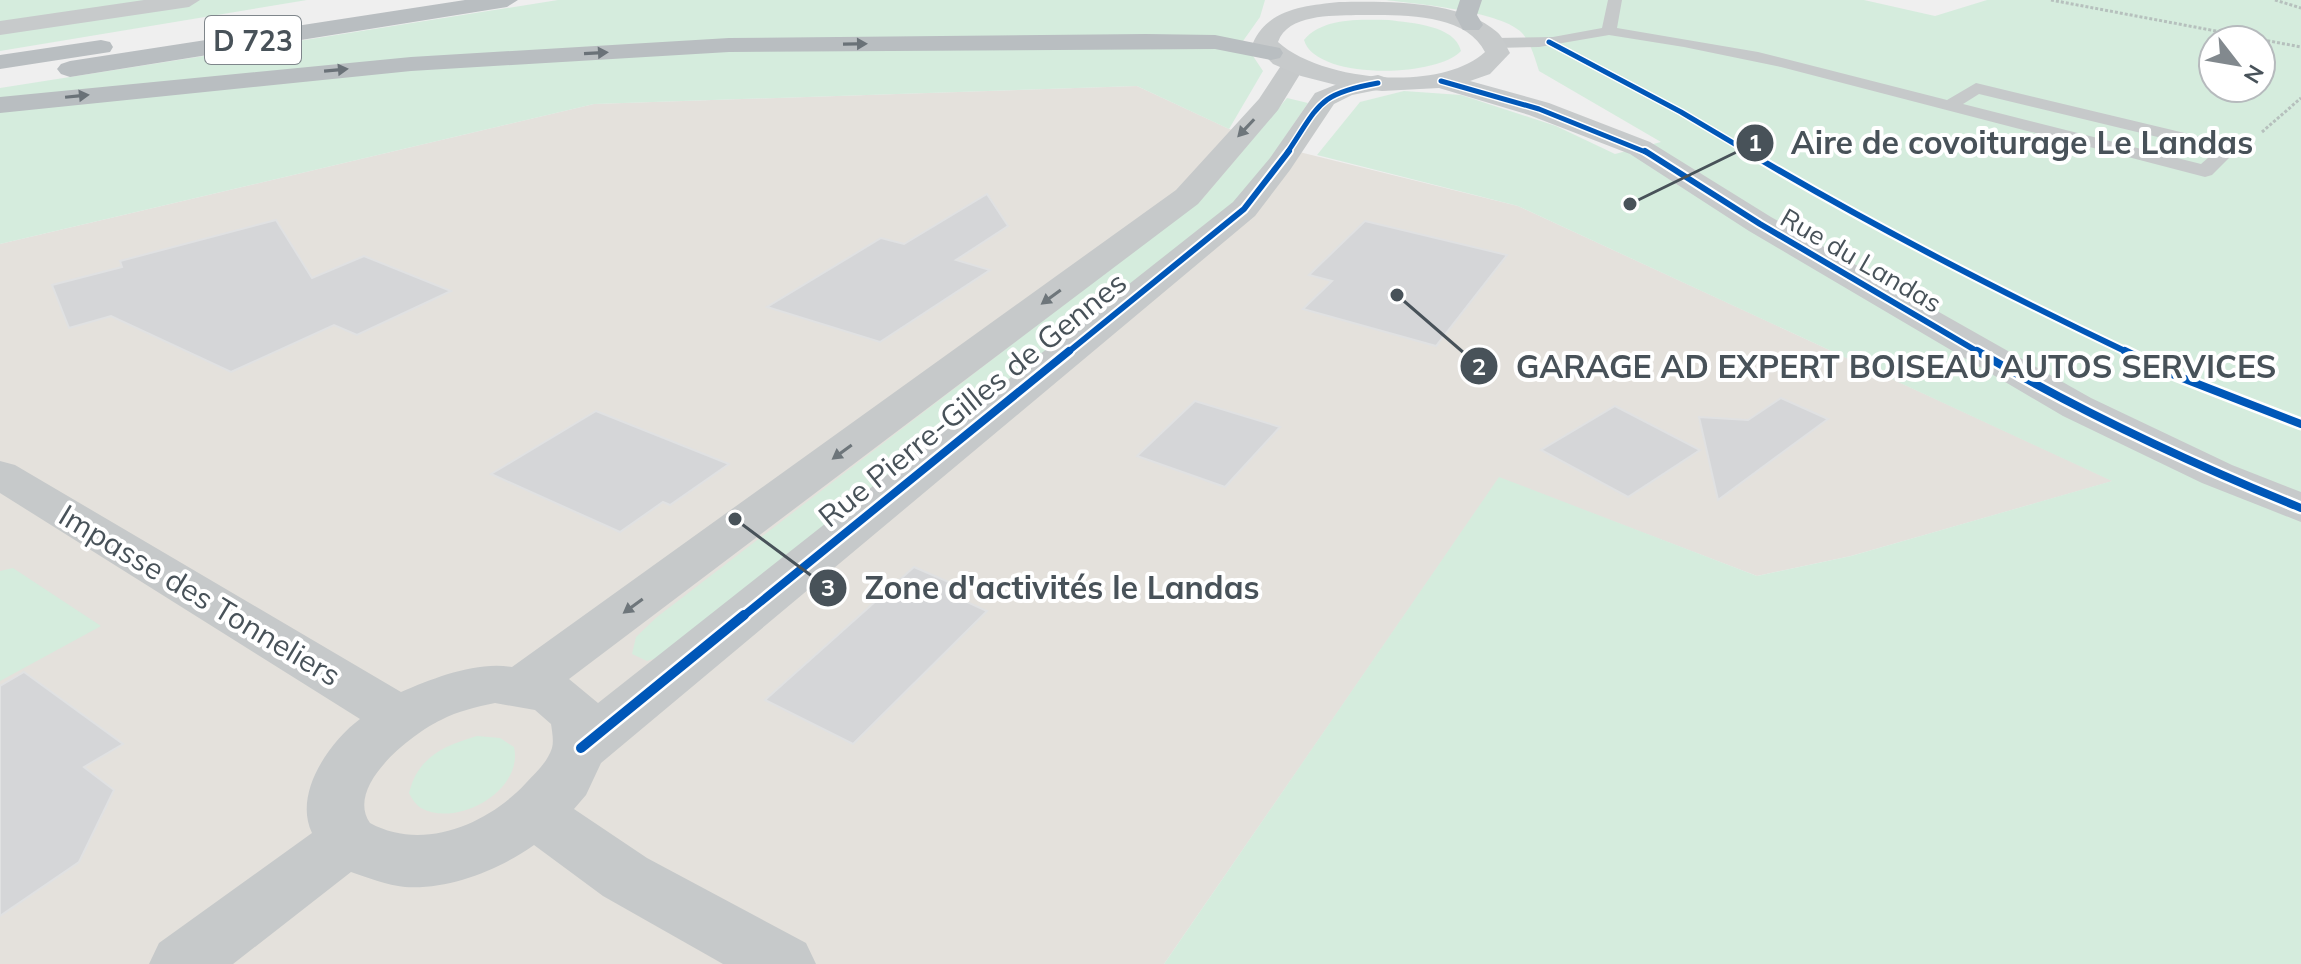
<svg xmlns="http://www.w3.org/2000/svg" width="2301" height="964" font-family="Mulish,sans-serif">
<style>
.commercial{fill:#e4e1dc}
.green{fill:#d5ecdd;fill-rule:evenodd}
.building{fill:#d5d6d8;stroke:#e0e1e2;stroke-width:2}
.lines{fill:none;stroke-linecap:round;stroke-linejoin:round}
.path{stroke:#b6c0bd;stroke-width:3;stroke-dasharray:3 2;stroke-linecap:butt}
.lane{fill:#c6c9ca;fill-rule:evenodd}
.street{fill:#c6c9ca;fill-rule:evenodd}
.secondary{fill:#c7cacb;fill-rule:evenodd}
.highway{fill:#b9bec1;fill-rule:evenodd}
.cycleway-far3-casing{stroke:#fff;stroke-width:8}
.cycleway-far2-casing{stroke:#fff;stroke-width:10}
.cycleway-far1-casing{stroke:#fff;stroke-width:13}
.cycleway-casing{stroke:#fff;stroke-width:15}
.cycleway-far3{stroke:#0057b8;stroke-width:5}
.cycleway-far2{stroke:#0057b8;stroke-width:6}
.cycleway-far1{stroke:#0057b8;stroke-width:8}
.cycleway{stroke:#0057b8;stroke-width:10}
.oneway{fill:#6a7278}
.oneway2{fill:#6e767b}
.labels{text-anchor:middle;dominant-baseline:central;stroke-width:8;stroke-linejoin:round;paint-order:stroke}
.far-street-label{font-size:26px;fill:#485259;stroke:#fff}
.shield{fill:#fff;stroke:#7f868b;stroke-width:2}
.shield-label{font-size:28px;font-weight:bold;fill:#485259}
.street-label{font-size:30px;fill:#485259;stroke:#fff}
.leader{fill:none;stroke:#485259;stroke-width:3}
.callout-dot{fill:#485259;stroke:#fff;stroke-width:3}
.mark-label{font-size:24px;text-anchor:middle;font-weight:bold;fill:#fff}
.callout-label{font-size:32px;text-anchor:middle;font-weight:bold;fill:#485259;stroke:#fff;stroke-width:8;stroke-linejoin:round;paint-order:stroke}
</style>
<rect width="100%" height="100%" fill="#efefef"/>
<polygon class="commercial" points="1137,86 1255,141 1518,206 2113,481 1851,556 1757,576 1499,478 1164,964 0,964 0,244 594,104"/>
<g class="green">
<polygon points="0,0 307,0 0,51"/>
<polygon points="558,0 1265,0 1260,17 1243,41 1263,71 1229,129 1137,86 594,104 0,244 0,88"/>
<path d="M 1386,0 L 1864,0 L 1935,16 L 1987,0 L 2301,0 L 2301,964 L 1164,964 L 1499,477 L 1757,576 L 1851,556 L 2112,481 L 1518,206 L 1317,155 L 1360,102 L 1404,91 L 1461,95 L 1556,126 L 1615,154 L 1661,142 L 1539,71 C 1535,58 1530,40 1520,31 C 1497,11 1418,4 1386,0 ZM 2213,40 L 2261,40 L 2261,88 L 2213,88 Z"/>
<path d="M 1389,20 C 1411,23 1455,25 1461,51 C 1436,78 1315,80 1304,40 C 1323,17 1362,20 1389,20 Z"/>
<polygon points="1287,98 1308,103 1240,203 677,652 647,661 632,654 636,637 657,617 1204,197"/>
<polygon points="13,568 101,626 0,681 0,571"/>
<path d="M 477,736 L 500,738 L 514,747 C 524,791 456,828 421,808 C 416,805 412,799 409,793 C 418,757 443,746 477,736 Z"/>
</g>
<g class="building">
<polygon points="987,194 1008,226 956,260 990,270 880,342 767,307 881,238 904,244"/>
<polygon points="276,220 312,278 364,256 451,291 357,335 334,325 231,372 111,316 69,328 52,285 122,267 120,261"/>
<polygon points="1365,221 1507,255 1436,346 1303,309 1332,281 1309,275"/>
<polygon points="1781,398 1828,419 1718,500 1699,417 1748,420"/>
<polygon points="1195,401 1280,427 1225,487 1137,456"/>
<polygon points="1615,406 1700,450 1628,497 1541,450"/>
<polygon points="596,411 729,464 670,505 663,502 620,532 491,474"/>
<polygon points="914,567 965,589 956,597 987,611 853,744 765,700"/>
<polygon points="24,672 123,744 84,767 114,790 79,862 0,916 0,686"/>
</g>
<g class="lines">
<g class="path">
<polyline points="2051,0 2301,47"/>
<polyline points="2275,0 2301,8"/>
<polyline points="2262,132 2301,98"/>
</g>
<path class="lane" d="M 1608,0 L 1622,0 L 1617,28 L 1758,52 L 1947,100 L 1976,83 L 2235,145 L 2238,149 L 2212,175 L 2205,177 L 1781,67 L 1684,47 L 1609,35 L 1539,47 L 1496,48 L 1488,43 L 1496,38 L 1553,37 L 1602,28 ZM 1979,94 L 2216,151 L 2201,164 L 1963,104 Z"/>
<path class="street" d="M 1293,59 L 1302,61 L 1305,66 L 1278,110 L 1198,204 L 569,679 L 598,703 L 1233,202 L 1270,158 L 1315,93 L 1345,81 L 1378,75 L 1387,78 L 1391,83 L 1387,88 L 1352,95 L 1334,104 L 1290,170 L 1255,216 L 601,763 L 586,795 L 574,809 L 647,858 L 806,943 L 816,964 L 723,964 L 603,896 L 534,845 C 499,870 448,890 405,887 C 387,885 368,878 351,872 L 233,964 L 149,964 L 159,943 L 312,833 C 293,794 329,742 360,719 L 0,493 L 0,461 L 15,465 L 401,692 C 434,678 476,661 512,667 L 1176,190 L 1259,99 L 1284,61 ZM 495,703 L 535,710 L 551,724 C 552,731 554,741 552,748 C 547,763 536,772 526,783 C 488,824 423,852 370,823 C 344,786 413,733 441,720 C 458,711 476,707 495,703 Z"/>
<g class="secondary">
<polygon points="144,0 200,0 189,7 0,35 0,21"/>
<path d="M 1339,2 C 1384,1 1462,0 1497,32 C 1503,37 1506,46 1510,53 L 1490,74 L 1470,81 L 1549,103 L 1650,142 L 1771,217 L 2091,398 L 2232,465 L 2301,492 L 2301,522 L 2202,483 L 2063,416 L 1749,231 L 1630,154 L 1529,115 L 1439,88 L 1382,91 L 1344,87 L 1301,76 L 1273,64 L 1253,43 C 1269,8 1305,6 1339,2 ZM 1356,15 C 1395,15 1465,11 1485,52 C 1440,93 1321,81 1278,42 C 1288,14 1331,16 1356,15 Z"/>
</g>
<g class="highway">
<polygon points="465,0 518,0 507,7 70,77 61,74 57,69 61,64 70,61"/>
<polygon points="1460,0 1482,0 1477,15 1483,25 1479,30 1463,30 1455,15"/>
<polygon points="1146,34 1215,35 1280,48 1283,53 1280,58 1271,60 1215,49 729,52 411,71 0,113 0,97 411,57 729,38"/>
<polygon points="101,40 110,42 113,47 110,52 0,69 0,55"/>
</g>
<g class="cycleway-far3-casing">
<g id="cycleway-far3">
<polyline points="1549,42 1681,112 1750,153"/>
<polyline points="1441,81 1539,109 1648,153"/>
<path d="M 1287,153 C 1320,104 1317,94 1378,83"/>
</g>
</g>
<g class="cycleway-far2-casing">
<g id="cycleway-far2">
<polyline points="1645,151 1760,224 1980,353"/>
<path d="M 1746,151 C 1870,225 1999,291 2129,353"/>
<polyline points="1067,353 1244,209 1289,151"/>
</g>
</g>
<g class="cycleway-far1-casing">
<g id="cycleway-far1">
<path d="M 1977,351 C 2081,412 2190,463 2301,508"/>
<polyline points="2125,351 2172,374 2301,424"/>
<polyline points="742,617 1069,351"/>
</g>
</g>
<g class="cycleway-casing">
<polyline id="cycleway" points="581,748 744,615"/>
</g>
<use href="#cycleway-far3" class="cycleway-far3"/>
<use href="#cycleway-far2" class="cycleway-far2"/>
<use href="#cycleway-far1" class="cycleway-far1"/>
<use href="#cycleway" class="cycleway"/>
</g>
<defs><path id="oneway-solid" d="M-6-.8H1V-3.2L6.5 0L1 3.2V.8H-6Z" transform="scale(2)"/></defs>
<g class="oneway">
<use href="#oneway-solid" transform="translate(855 44) rotate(-1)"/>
<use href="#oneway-solid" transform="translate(596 53) rotate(-3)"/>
<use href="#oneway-solid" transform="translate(336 70) rotate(-5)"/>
<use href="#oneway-solid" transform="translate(77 96) rotate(-6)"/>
</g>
<g class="oneway2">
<use href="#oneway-solid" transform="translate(1246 128) rotate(133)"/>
<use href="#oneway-solid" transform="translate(1051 297) rotate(144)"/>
<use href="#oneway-solid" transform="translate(842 452) rotate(144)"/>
<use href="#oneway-solid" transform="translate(633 606) rotate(144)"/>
</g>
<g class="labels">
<g class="far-street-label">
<text transform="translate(1861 260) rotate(30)">Rue du Landas</text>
</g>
<rect class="shield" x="205" y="16" width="96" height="48" rx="6"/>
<g class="shield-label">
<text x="253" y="40">D 723</text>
</g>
<g class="street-label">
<text transform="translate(972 399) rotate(-39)">Rue Pierre-Gilles de Gennes</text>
<text transform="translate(200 595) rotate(31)">Impasse des Tonneliers</text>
</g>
</g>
<path class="leader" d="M1630 204L1755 143M1397 295L1479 366M735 519L828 588"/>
<g class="callout-dot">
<circle cx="1630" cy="204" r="8"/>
<circle cx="1397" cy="295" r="8"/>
<circle cx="735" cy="519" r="8"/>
<circle cx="1755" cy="143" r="20"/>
<circle cx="1479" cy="366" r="20"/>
<circle cx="828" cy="588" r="20"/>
</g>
<g class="mark-label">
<text x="1755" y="151">1</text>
<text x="1479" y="375">2</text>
<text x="828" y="596">3</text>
</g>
<g class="callout-label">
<text x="2022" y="154">Aire de covoiturage Le Landas</text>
<text x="1896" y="378">GARAGE AD EXPERT BOISEAU AUTOS SERVICES</text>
<text x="1062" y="599">Zone d'activités le Landas</text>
</g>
<g transform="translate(2237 64) rotate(121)"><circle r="38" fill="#ffffff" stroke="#b6babd" stroke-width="2"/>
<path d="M0-6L14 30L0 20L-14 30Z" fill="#82898e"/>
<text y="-12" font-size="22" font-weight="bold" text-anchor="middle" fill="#485259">N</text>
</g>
</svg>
